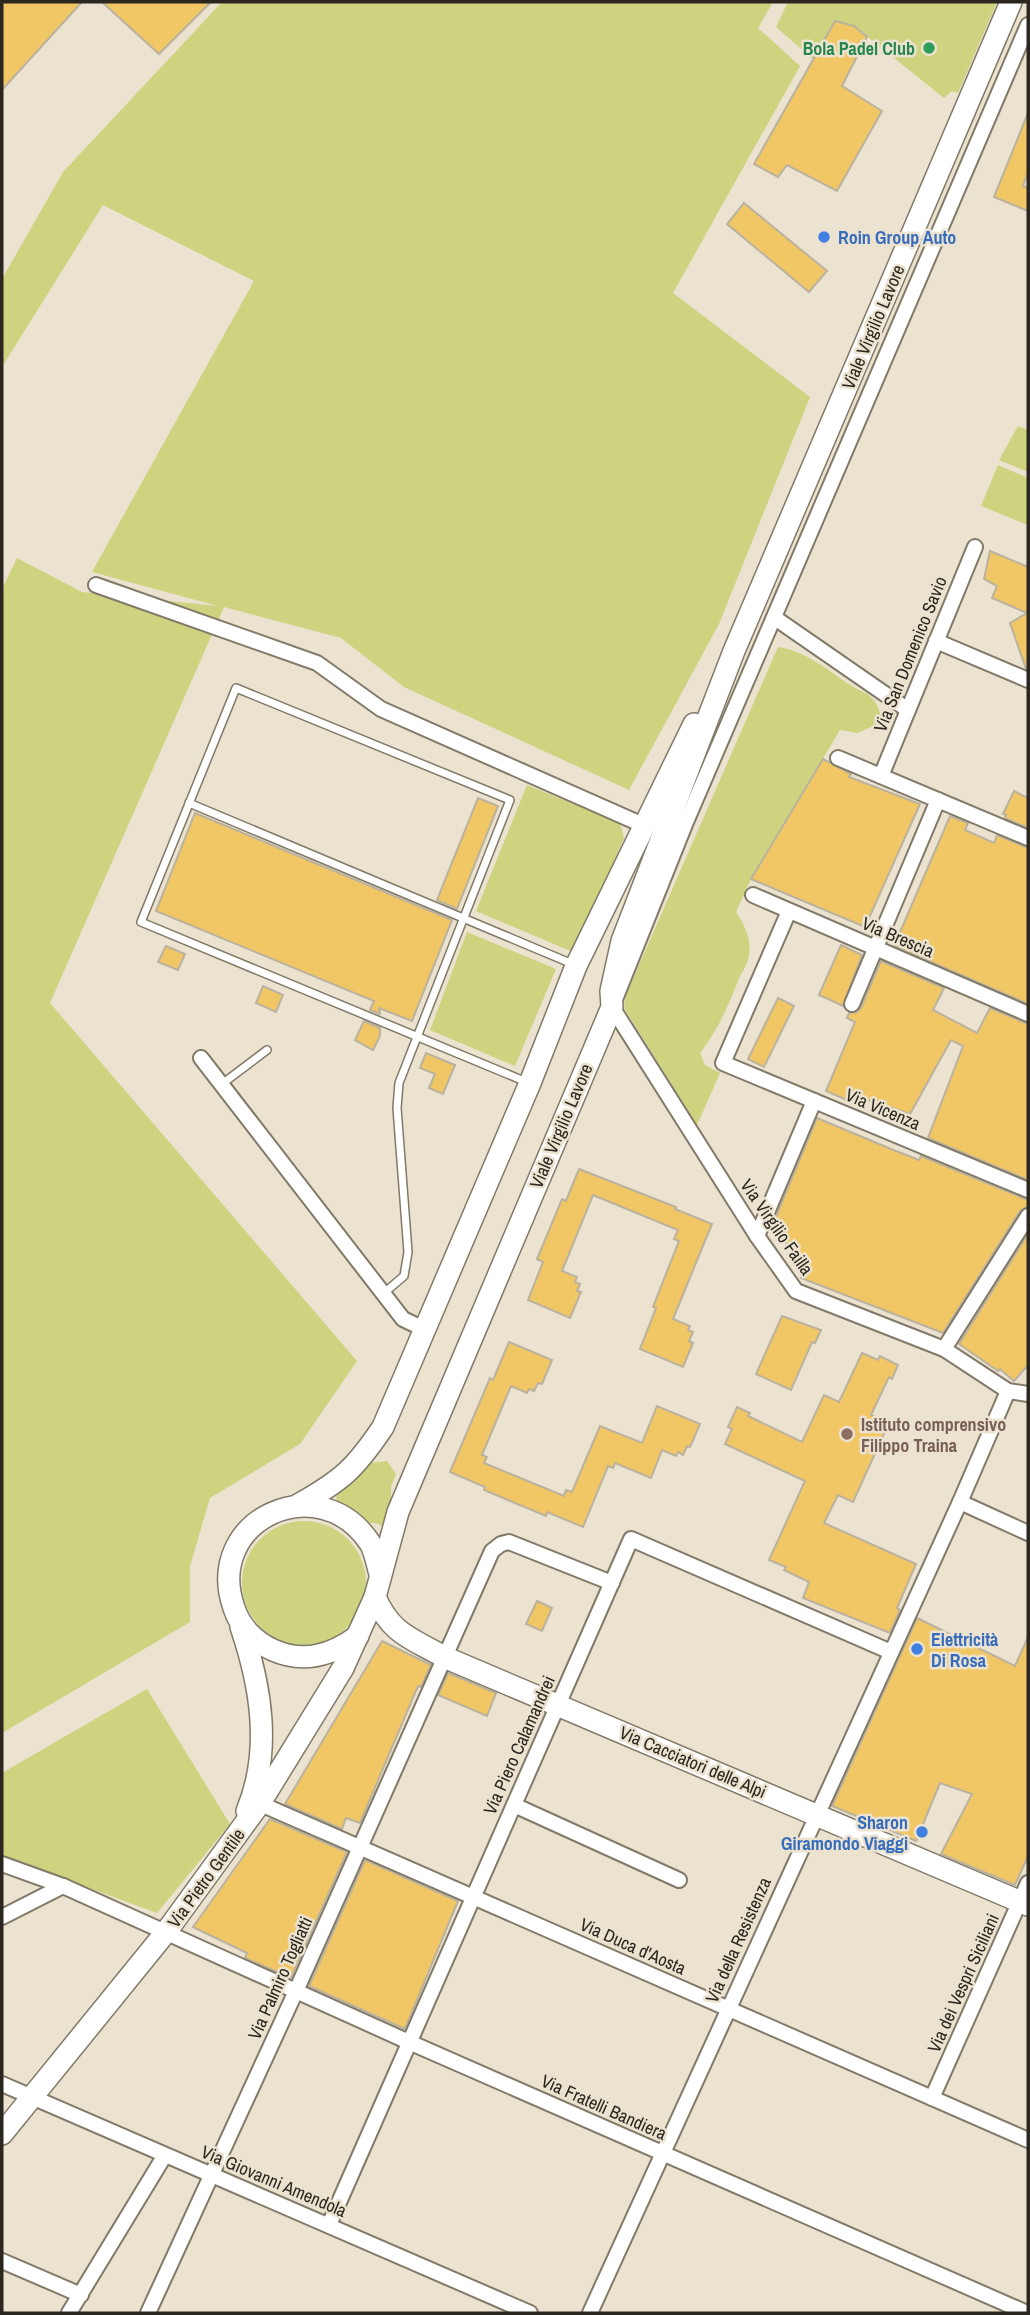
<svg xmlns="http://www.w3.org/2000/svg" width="1030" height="2315" font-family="'Archivo Narrow',sans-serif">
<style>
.green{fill:#ced380}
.building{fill:#f1c765;stroke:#bab29f;stroke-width:2}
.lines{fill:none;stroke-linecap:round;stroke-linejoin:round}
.lane-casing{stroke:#827a68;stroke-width:10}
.street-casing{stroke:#827a68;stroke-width:18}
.secondary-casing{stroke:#827a68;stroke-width:24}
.lane{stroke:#fff;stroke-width:7}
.street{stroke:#fff;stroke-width:14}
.secondary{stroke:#fff;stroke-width:21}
.leisure-dot{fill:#2e9e5b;stroke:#ebe2cf;stroke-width:2.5}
.shop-dot{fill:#3f7fe0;stroke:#ebe2cf;stroke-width:2.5}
.education-dot{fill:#8d6e63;stroke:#ebe2cf;stroke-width:2.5}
.labels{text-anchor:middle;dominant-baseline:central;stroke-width:5;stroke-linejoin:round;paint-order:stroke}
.leisure-label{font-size:18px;font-weight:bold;fill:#27864d;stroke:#ebe2cf;text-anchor:end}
.shop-label{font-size:18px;font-weight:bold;fill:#366cbe;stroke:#ebe2cf;text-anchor:start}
.street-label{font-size:18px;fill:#2b2720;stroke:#ebe2cf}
.education-label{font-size:18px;font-weight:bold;fill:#785e54;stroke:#ebe2cf;text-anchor:start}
</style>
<rect width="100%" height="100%" fill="#ebe2cf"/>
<g class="green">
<polygon points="222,2 773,2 758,28 800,66 673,293 810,397 719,624 629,790 404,687 341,638 224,607 50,1003 357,1361 300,1444 210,1498 190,1566 190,1622 2,1733 2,589 17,558 82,592 218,606 92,572 254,281 103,205 2,367 2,279 63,172"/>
<polygon points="788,2 997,2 958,93 952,91 944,98 854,26 835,21 814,60 776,27"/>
<polygon points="1018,426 1028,430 1028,472 999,460"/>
<polygon points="998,465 1028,478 1028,525 981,506"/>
<path d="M 778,647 C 807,651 828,671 852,686 C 858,690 866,692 871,697 C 879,705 880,712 881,723 L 857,733 L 840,730 L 751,879 L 736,912 C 745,925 753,942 748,959 C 747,966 741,973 739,979 C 728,1006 718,1030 700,1053 L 705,1065 L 720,1073 L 697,1125 L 624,1008 L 626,995 Z"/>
<polygon points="527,785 620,823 624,838 578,945 570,951 476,911"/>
<polygon points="467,932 556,969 515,1066 430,1030"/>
<polygon points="387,1461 396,1474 391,1487 391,1508 386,1527 375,1523 369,1523 355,1511 337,1501 336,1496 352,1483 370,1463"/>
<circle cx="304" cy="1583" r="62"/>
<polygon points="147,1689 230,1824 157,1913 2,1856 2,1773"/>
</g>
<g class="building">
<polygon points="2,2 82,2 2,90"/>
<polygon points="102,2 211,2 159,54"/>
<polygon points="835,21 854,26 867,37 842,86 882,111 837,191 787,165 778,177 754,164"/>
<polygon points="1028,113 1028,172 1023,186 1028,188 1028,211 994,197"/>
<polygon points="744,203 827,271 809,292 727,224"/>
<polygon points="990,551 1028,567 1028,669 1026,669 1010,623 1027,613 992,598 997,586 984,579"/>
<polygon points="823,759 851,774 849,777 920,804 865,927 751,879"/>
<polygon points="1014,791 1028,798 1028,828 1005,818 1006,815 1003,814"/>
<polygon points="478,798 498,806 457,909 437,900"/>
<polygon points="195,813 452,920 412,1021 379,1008 380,1014 370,1010 374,1001 156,911"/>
<polygon points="950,816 968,823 965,830 994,843 997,835 1028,848 1028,1004 894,946"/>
<polygon points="841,945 862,955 843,1006 819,995"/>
<polygon points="166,946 185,954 178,970 158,962"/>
<polygon points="881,961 944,988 933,1010 977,1033 990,1008 1028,1024 1028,1180 928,1138 963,1046 951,1040 910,1114 859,1097 856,1104 826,1091 855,1022 847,1018 849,1013 857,1012 861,1008"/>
<polygon points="263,986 283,995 276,1012 256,1003"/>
<polygon points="778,998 794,1006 764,1067 748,1059"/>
<polygon points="364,1021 380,1028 380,1036 373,1050 355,1040"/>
<polygon points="426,1053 455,1065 443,1094 429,1088 435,1074 420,1068"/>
<polygon points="817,1118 891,1149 919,1160 921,1156 1028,1200 1028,1206 1020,1211 943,1333 801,1278 806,1269 772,1226"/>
<polygon points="579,1169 676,1207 675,1209 712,1224 673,1319 690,1326 688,1330 693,1332 689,1341 693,1343 683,1367 640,1349 656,1308 653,1307 679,1241 674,1239 678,1230 593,1195 562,1271 577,1277 575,1282 580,1284 577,1291 581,1292 570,1318 528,1300 543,1262 537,1259 562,1199 566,1201"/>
<polygon points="1028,1234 1028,1365 1014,1381 1000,1369 998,1371 959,1344"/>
<polygon points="782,1316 821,1330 815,1343 812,1342 791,1390 756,1374"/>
<polygon points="509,1342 552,1360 542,1384 538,1383 534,1391 529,1389 527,1393 511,1386 482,1455 487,1457 484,1463 564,1496 566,1490 572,1492 600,1426 642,1443 657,1406 700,1424 690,1447 687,1446 683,1455 678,1452 676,1456 662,1450 651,1478 615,1463 613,1468 608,1466 583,1527 547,1512 546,1516 484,1490 485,1487 450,1472 490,1378 493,1380"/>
<polygon points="862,1353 878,1360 880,1356 898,1365 892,1379 889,1377 871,1415 889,1423 853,1502 838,1495 824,1523 916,1564 897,1608 900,1610 890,1633 803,1598 809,1582 784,1570 786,1567 769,1560 805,1481 725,1444 732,1429 728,1427 737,1407 750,1413 748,1416 802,1442 824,1395 839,1402"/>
<polygon points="537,1601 552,1608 542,1631 526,1624"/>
<polygon points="917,1618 1015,1666 1028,1637 1028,1856 1015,1885 941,1854 972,1794 940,1783 916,1841 832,1806"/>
<polygon points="382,1641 431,1665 421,1687 418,1686 360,1823 346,1818 342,1829 285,1804"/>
<polygon points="448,1673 496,1693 487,1716 438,1695"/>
<polygon points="270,1819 347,1852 291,1978 245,1958 247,1953 193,1927"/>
<polygon points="365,1860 458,1901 405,2029 309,1986"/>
</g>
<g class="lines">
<g class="lane-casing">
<g id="lane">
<polyline points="189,803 575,965"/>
<polyline points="222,1084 267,1050"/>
<polyline points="384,1293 404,1276 408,1252 397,1108 399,1083 510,800 236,688 141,922 529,1083"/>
</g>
</g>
<g class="street-casing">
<g id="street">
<polyline points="1028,25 686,822 612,1007 757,1236 796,1291 944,1349 1008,1391 1028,1394"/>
<polyline points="96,585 317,663 381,709 643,825"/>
<polyline points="775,618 908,710"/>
<polyline points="936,641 1028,680"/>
<polyline points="838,758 1028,838"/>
<polyline points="881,776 975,547"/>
<polyline points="753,895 1028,1014"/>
<polyline points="789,911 723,1063 1028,1190"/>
<polyline points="852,1004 938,800"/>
<polyline points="201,1058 403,1319 424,1329"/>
<polyline points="757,1236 814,1101"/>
<polyline points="944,1349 1028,1216"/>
<polyline points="960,1502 1028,1533"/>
<polyline points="254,1801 1028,2140"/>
<polyline points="514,1805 679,1880"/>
<polyline points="2,1864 63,1886 409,2042 1027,2313"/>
<polyline points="2,1917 63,1886"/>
<polyline points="2,2084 530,2313"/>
<polyline points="932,2098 1028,1883"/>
<polyline points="329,2225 631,1539 891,1652"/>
<polyline points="2,2261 81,2295"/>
<polyline points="69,2313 165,2155"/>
<polyline points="148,2313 296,1991 492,1551 501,1544 509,1542 612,1583"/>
<polyline points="590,2313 960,1502 1008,1391"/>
</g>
</g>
<g class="secondary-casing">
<g id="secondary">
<path d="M 298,1505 C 341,1481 355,1469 383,1427 L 530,1083 L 576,966 L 694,724"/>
<path d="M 375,1597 C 391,1634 411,1638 444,1657 L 1028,1905"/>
<path d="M 241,1627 C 261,1686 272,1751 247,1811"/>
<path d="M 358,1636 C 332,1655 304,1664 273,1650 C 255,1642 240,1627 234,1608 C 203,1520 319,1466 370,1543 C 375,1551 377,1564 380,1574"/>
<polyline points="2,2134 166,1932 260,1803 343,1668 375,1597 398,1512 612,1007 611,991 622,941 734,651 1011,2"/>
</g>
</g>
<use href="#lane" class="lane"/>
<use href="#street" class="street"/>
<use href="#secondary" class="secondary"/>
</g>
<circle class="leisure-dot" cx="929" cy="48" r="7"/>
<g class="shop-dot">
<circle cx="824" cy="237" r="7"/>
<circle cx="917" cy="1649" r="7"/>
<circle cx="922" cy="1832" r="7"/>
</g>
<circle class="education-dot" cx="847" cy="1434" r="7"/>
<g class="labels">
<g class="leisure-label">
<text x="915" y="48">Bola Padel Club</text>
</g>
<g class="shop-label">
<text x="838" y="237">Roin Group Auto</text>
<text x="931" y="1639">Elettricità<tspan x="931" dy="21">Di Rosa</tspan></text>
<text x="908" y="1822" text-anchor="end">Sharon<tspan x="908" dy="21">Giramondo Viaggi</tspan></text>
</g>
<g class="street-label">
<text transform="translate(873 327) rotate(-67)">Viale Virgilio Lavore</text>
<text transform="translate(910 654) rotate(-68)">Via San Domenico Savio</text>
<text transform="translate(898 937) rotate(23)">Via Brescia</text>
<text transform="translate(883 1109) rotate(23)">Via Vicenza</text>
<text transform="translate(561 1126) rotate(-67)">Viale Virgilio Lavore</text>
<text transform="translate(777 1227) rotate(55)">Via Virgilio Failla</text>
<text transform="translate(519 1745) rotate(-66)">Via Piero Calamandrei</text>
<text transform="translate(693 1762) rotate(23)">Via Cacciatori delle Alpi</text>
<text transform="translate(206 1878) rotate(-54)">Via Pietro Gentile</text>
<text transform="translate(738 1940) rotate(-66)">Via della Resistenza</text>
<text transform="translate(633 1946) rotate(24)">Via Duca d'Aosta</text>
<text transform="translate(280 1978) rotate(-66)">Via Palmiro Togliatti</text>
<text transform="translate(963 1983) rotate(-66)">Via dei Vespri Siciliani</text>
<text transform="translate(604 2107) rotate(24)">Via Fratelli Bandiera</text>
<text transform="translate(274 2181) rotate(23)">Via Giovanni Amendola</text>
</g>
<g class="education-label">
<text x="861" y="1424">Istituto comprensivo<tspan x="861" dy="21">Filippo Traina</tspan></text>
</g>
</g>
<rect width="1030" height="2315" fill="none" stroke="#2b2720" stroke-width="7"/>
</svg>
